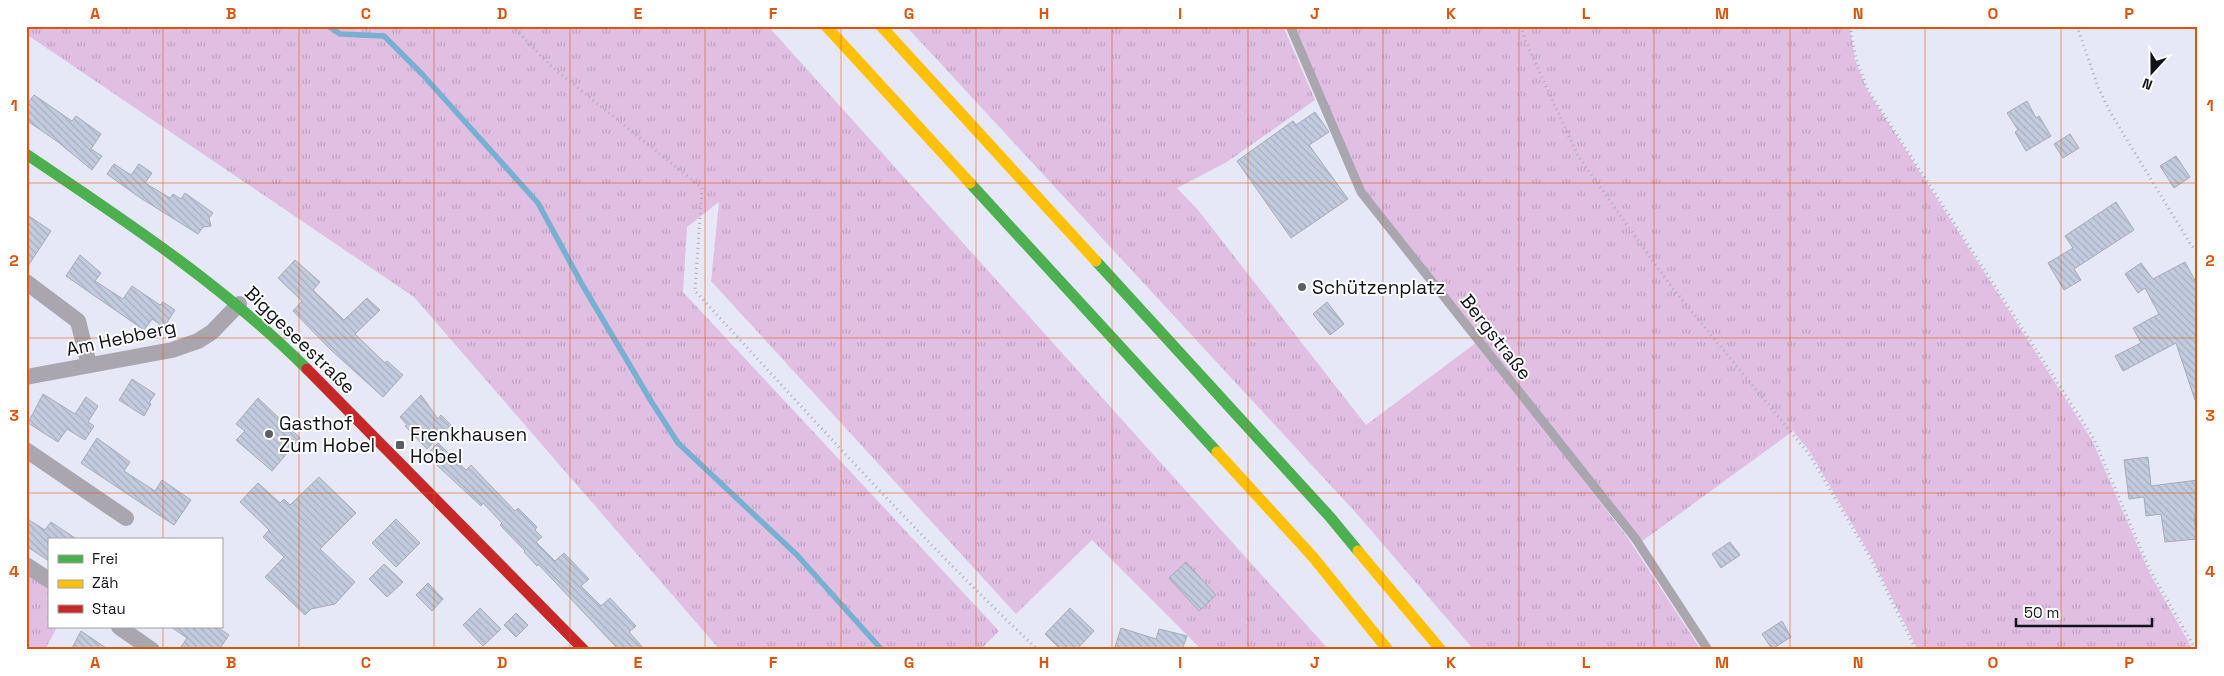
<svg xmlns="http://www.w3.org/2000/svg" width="2224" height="676" font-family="'Space Grotesk',sans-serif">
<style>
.grass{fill:url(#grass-tufts)}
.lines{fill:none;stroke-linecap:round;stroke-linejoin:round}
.stream{stroke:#77b0d0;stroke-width:5.5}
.building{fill:url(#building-back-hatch);stroke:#a7abb6}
.path{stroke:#aeacb6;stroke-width:3;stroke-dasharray:1 4;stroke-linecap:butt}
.lane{stroke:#aaa6b0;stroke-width:9}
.street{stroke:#aaa6b0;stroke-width:16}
.fast{stroke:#4caf50;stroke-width:11}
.slow{stroke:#ffc107;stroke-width:11}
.jam{stroke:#c62828;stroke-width:11}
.grid{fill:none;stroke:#dd550d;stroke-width:1;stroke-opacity:0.55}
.poi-dot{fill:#5c5d68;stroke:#fff;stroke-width:2}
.labels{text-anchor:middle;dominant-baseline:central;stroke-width:4;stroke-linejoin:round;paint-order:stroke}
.poi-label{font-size:19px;fill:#11121b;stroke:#fff;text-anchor:start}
.street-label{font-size:19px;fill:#11121b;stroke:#fff}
.neatline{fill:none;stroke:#dd550d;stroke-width:2}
.grid-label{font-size:16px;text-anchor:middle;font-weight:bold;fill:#dd550d}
</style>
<defs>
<pattern id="grass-tufts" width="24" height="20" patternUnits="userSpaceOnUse" patternTransform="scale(1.25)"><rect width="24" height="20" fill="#e0bfe3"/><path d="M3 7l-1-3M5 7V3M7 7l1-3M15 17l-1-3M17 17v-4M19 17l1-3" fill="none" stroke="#bfa3c2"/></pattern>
<pattern id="building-back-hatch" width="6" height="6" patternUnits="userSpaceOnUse" patternTransform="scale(1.25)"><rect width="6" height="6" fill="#c3ccdf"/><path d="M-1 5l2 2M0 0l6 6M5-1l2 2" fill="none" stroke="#a6aebf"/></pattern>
</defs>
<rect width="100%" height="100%" fill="#e6e8f7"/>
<g class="grass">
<polygon points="26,26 768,26 1329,650 1202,650 1092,540 1016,614 711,281 719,202 687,227 683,292 999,631 980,650 720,650 414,297 26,34"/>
<polygon points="906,26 1283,26 1315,100 1227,162 1177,188 1198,210 1366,425 1477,342 1628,538 1701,650 1474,650 1357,514"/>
<polygon points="1293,26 1855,26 1850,29 1855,60 1867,90 2092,440 2149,572 2193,650 1918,650 1872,558 1810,452 1793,431 1641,542 1364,189"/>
<polygon points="26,567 49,582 49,627 57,627 45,650 26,650"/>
</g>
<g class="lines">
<polyline class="stream" points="328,26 340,34 384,36 423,75 538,203 583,286 651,401 678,443 797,555 882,650"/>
</g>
<g class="building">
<polygon points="34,95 72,121 76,116 101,134 91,149 102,156 92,170 58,142 26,120 26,106"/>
<polygon points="2027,101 2036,118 2039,116 2051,136 2026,151 2015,132 2018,130 2007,113"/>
<polygon points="1315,112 1329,132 1309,145 1348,199 1291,238 1237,161 1293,121 1296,125"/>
<polygon points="2070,134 2079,148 2063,158 2054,144"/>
<polygon points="2176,156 2190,177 2174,188 2160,166"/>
<polygon points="114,164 131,175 139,164 152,173 145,183 170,198 173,194 181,199 185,193 213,213 209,218 211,226 203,227 198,234 139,197 107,174"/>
<polygon points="2116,202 2134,230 2074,269 2081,280 2064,290 2048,263 2073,248 2065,236"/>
<polygon points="26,214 51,231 26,269"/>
<polygon points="80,255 101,273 95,281 123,299 132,286 160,305 163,302 175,310 164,327 152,319 144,330 66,276"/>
<polygon points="295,260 320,282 313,290 344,320 367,298 380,310 355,334 385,363 387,361 403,375 383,397 331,350 293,311 302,301 278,278"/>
<polygon points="2185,262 2198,286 2198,400 2195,400 2176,343 2123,371 2115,356 2141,343 2133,328 2159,314 2145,288 2138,293 2125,274 2141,263 2153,279"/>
<polygon points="1327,302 1344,324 1330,335 1313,314"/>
<polygon points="132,379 155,394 149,403 151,404 144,416 119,400"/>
<polygon points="43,394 75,414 86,397 98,406 88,422 94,426 85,440 67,429 58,442 28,423"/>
<polygon points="421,395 438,419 441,415 451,425 427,449 405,426 407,425 400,417"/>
<polygon points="258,398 300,438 272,471 236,440 245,431 236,424"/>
<polygon points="97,438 130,462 124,471 155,491 162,480 191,500 174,525 81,463"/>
<polygon points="438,443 466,470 471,465 515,511 518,508 537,527 535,530 542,537 536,542 555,561 564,553 589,579 581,586 601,606 610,598 636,626 629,632 645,650 619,650 538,564 537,566 524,552 525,551 500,525 502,523 483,503 481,506 426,455"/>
<polygon points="2148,457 2151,486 2198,480 2198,515 2194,516 2197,539 2165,542 2161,514 2146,516 2144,497 2129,499 2124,460"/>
<polygon points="319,477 356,513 320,549 355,582 335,604 311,609 305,615 265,577 284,557 263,537 269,530 240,502 258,483 280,503 284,499 290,505"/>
<polygon points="26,518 45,530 51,522 78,540 49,540 49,561 26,546"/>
<polygon points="396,519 420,543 396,567 372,543"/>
<polygon points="1730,542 1740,555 1721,568 1712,554"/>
<polygon points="1186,562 1216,595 1199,611 1169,578"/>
<polygon points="384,564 403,582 387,597 369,579"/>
<polygon points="428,583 443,599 432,611 416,595"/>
<polygon points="480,608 501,629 483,646 463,625"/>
<polygon points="1070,608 1094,631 1076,650 1061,650 1045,634"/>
<polygon points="516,613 528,625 516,637 504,625"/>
<polygon points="1782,621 1791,637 1772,649 1762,634"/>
<polygon points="171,627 217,627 229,635 219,650 179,650 187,638"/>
<polygon points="1121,628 1156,639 1159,629 1187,636 1182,650 1114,650"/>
<polygon points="81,631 109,650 71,650"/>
</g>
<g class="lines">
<g class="path">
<path d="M 512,26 L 552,67 L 702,188 L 695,291 C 807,412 917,536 1038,650"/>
<polyline points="1521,26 1525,40 1578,156 1670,285 1809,454 1871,559 1916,650"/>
<polyline points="1850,26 1856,59 1868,90 2094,439 2150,570 2196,650"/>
<polyline points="2077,26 2098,87 2110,112 2191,245 2198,253"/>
</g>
<polyline class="lane" points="1290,26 1361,192 1635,538 1708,650"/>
<g class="street">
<polyline points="26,282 78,321 89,365"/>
<polyline points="26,377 172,350 198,341 212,332 239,304"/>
<polyline points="26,450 126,518"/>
<polyline points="26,565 49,580"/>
<polyline points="119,627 152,650"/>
</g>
<g class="fast">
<path d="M 26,154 C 124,220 223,285 307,369"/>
<polyline points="970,183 1217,452"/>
<polyline points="1096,261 1330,517 1358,551"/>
</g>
<g class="slow">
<polyline points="826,26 970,183"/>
<polyline points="881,26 1096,261"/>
<polyline points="1217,452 1313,557 1388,650"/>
<polyline points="1358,551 1441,650"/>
</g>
<polyline class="jam" points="307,369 584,650"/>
</g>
<path class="grid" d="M 163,26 L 163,540M 299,26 L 299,650M 434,26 L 434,650M 570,26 L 570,650M 705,26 L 705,650M 841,26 L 841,650M 976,26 L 976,650M 1112,26 L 1112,650M 1248,26 L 1248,650M 1383,26 L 1383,650M 1519,26 L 1519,650M 1654,26 L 1654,650M 1790,26 L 1790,650M 1925,26 L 1925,650M 2061,26 L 2061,650M 26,183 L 2198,183M 26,338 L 2198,338M 26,493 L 2198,493M 163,627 L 163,650"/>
<g class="poi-dot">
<circle cx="1302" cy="287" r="5"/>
<circle cx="269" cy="434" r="5"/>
<rect x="395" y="440" width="10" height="10" rx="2.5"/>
</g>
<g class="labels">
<g class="poi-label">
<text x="1312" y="287">Schützenplatz</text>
<text x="279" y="423">Gasthof<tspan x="279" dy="22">Zum Hobel</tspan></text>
<text x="410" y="434">Frenkhausen<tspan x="410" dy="22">Hobel</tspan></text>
</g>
<g class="street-label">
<text transform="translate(1496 337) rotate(52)">Bergstraße</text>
<text transform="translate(121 338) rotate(-12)">Am Hebberg</text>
<text transform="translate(300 340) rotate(44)">Biggeseestraße</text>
</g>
</g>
<rect width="2224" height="676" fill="none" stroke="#ffffff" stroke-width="55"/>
<rect x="48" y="538" width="175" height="90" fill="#ffffff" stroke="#a0a0a4"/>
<rect x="58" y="555" width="25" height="8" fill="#4caf50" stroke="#a0a0a4"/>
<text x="92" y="564" font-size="15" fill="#11121b">Frei</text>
<rect x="58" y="580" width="25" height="8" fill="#ffc107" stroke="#a0a0a4"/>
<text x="92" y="588" font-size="15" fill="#11121b">Zäh</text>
<rect x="58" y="605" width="25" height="8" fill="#c62828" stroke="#a0a0a4"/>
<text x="92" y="614" font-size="15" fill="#11121b">Stau</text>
<g transform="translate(2152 72) rotate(201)" stroke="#ffffff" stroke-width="4" paint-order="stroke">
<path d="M0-4L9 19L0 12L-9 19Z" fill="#11121b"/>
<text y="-8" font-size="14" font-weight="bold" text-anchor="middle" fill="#11121b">N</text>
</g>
<path d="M2016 618v8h136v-8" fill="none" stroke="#11121b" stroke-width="2.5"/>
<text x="2024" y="618" font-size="15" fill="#11121b" stroke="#ffffff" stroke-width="4" paint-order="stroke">50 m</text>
<rect x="28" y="28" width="2168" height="620" class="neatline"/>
<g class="grid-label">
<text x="95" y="19">A</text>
<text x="231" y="19">B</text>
<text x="366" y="19">C</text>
<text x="502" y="19">D</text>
<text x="638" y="19">E</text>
<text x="773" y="19">F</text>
<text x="909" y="19">G</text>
<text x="1044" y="19">H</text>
<text x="1180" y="19">I</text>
<text x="1315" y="19">J</text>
<text x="1451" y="19">K</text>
<text x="1586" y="19">L</text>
<text x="1722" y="19">M</text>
<text x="1858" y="19">N</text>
<text x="1993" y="19">O</text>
<text x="2129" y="19">P</text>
<text x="14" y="111">1</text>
<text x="2210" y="111">1</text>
<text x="14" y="266">2</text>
<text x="2210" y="266">2</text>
<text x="14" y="421">3</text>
<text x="2210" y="421">3</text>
<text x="14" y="577">4</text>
<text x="2210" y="577">4</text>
<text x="95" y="668">A</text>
<text x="231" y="668">B</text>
<text x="366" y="668">C</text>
<text x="502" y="668">D</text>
<text x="638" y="668">E</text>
<text x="773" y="668">F</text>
<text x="909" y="668">G</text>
<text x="1044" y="668">H</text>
<text x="1180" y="668">I</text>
<text x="1315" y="668">J</text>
<text x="1451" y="668">K</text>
<text x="1586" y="668">L</text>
<text x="1722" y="668">M</text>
<text x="1858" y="668">N</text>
<text x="1993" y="668">O</text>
<text x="2129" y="668">P</text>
</g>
</svg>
